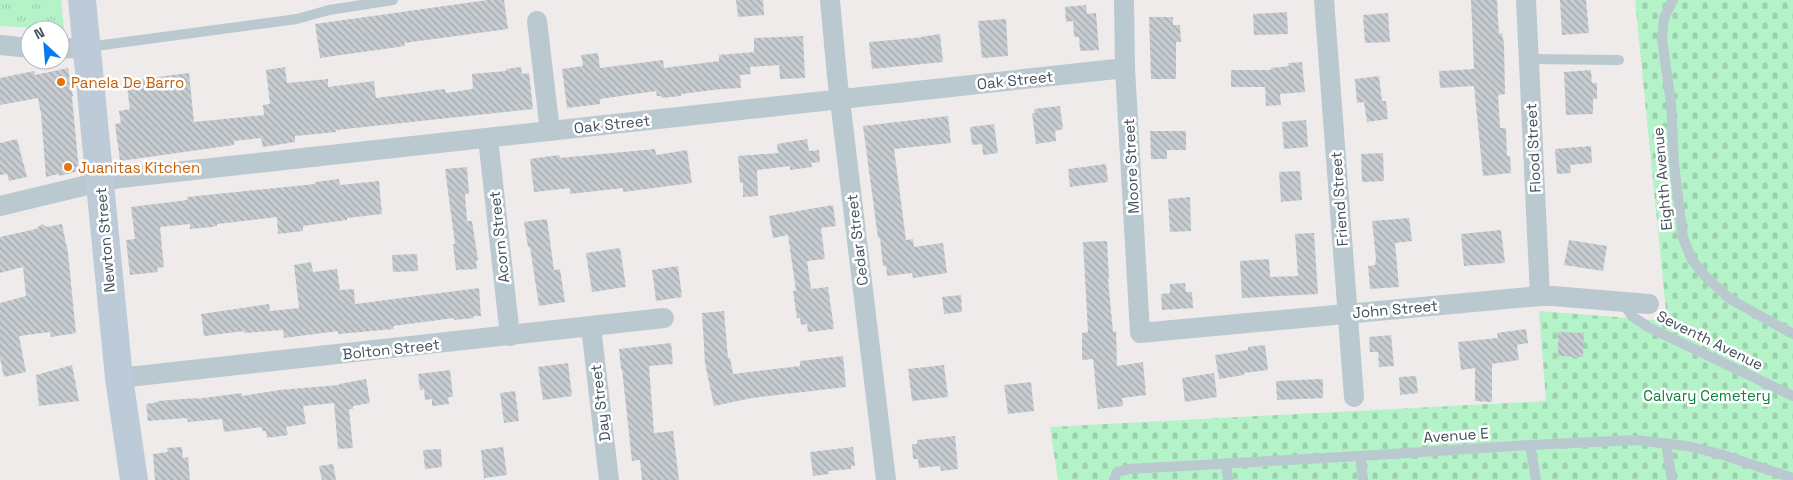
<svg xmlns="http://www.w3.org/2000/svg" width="1793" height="480" font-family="'Space Grotesk',sans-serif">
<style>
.cemetery{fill:url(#cemetery-stones)}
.park{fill:url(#park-tufts)}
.building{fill:url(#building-back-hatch)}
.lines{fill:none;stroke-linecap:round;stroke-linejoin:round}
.lane{stroke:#bac8d0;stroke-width:10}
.street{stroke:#bac8d0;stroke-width:20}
.secondary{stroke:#bccbd7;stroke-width:28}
.food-dot{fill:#e8710a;stroke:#fff;stroke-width:2}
.labels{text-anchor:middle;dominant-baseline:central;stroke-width:5;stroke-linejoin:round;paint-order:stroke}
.street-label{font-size:15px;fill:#42515b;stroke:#fff}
.food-label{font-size:15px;fill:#c56008;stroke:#fff;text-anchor:start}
.park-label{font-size:15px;fill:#0d8240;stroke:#fff}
</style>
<defs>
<pattern id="cemetery-stones" width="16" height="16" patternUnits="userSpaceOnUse" patternTransform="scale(1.25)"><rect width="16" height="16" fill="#b4f2c8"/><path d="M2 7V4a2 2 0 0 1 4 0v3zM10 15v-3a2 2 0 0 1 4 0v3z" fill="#9cd1ae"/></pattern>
<pattern id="park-tufts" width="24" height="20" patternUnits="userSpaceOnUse" patternTransform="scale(1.25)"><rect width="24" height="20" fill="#b4f2c8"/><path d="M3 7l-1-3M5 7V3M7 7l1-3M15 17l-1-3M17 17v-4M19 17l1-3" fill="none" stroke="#9cd1ae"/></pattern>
<pattern id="building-back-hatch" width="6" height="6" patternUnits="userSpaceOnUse" patternTransform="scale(1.25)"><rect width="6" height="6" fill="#c7ccd1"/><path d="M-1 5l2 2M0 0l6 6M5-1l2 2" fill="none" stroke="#a3a8ad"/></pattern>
</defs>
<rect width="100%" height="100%" fill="#efebeb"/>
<polygon class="cemetery" points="1635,0 1793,0 1793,480 1058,480 1050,427 1546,401 1539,311 1667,321"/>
<polygon class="park" points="0,0 61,0 64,28 56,29 0,26"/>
<g class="building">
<polygon points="488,0 504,0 508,29 404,43 405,46 320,58 315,24"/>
<polygon points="736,0 763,0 764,15 738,17"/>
<polygon points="1471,0 1497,0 1499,34 1502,33 1504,44 1505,94 1498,95 1500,128 1506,128 1507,156 1510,156 1511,173 1483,176 1474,86 1440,88 1439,71 1474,69"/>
<polygon points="1560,0 1586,0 1589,33 1562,35"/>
<polygon points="1086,5 1087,14 1096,13 1099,50 1080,51 1079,37 1074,37 1073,21 1066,22 1065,7"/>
<polygon points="1287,12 1288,34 1254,35 1253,14"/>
<polygon points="1388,13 1390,42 1365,43 1363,15"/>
<polygon points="1149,17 1173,17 1173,25 1180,25 1181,42 1176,42 1176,79 1151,79"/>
<polygon points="1006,19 1008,56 982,58 978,21"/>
<polygon points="940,34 943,62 872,69 869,42 915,38"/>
<polygon points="803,36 805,78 780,79 779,65 750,67 751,74 740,75 741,88 722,89 681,94 681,96 662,98 661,96 657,96 656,91 600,99 600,104 567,108 562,69 583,66 581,55 598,53 600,68 663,60 664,68 719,61 719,55 754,52 754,38"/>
<polygon points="1302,62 1305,92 1280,94 1281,105 1266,106 1265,87 1231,87 1231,70 1271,70 1271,68 1289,66 1288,63"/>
<polygon points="285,67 287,83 328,79 328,87 374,81 376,98 445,89 446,93 473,89 472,74 506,71 506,69 521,67 522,74 529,73 533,109 336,130 336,132 295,136 295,142 263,147 261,138 234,141 234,145 120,161 115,124 121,123 119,111 130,109 126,81 189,73 194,122 264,115 263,105 270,104 266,70"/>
<polygon points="68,68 73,96 72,97 79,171 59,176 58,174 46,177 41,114 38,98 0,105 0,78 34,71 35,75"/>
<polygon points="1591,70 1592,83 1597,83 1597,99 1593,99 1593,114 1566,115 1564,72"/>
<polygon points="1379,76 1382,101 1386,101 1388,119 1367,122 1364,102 1357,103 1355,79"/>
<polygon points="1060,106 1063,129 1055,131 1056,141 1036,144 1032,113 1035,113 1034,109"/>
<polygon points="948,116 951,143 894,149 906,240 913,239 914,247 943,243 947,273 913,278 912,273 887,276 886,266 883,266 880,238 878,238 863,126"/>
<polygon points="1306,120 1308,147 1284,149 1282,122"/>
<polygon points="994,124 998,153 983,155 982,144 972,145 970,127"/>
<polygon points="1150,131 1186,131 1186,150 1167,150 1167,159 1151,159"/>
<polygon points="17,139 27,177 9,181 7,174 0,175 0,143"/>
<polygon points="807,139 809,151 819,150 820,162 811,163 812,167 790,170 790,166 757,170 758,196 743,197 743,183 740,183 738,156 778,153 777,144"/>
<polygon points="1591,146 1592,163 1570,165 1571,173 1557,174 1555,149"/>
<polygon points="655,149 656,155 687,150 692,183 623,192 623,188 570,194 570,188 534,192 530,159 559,155 560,158"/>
<polygon points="1383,153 1384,181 1362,182 1361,154"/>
<polygon points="1106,164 1108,182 1070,187 1068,169"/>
<polygon points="467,167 469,194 465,194 467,221 472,221 478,260 476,261 477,269 456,270 453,244 455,244 445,169"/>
<polygon points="1300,171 1302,200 1281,202 1279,172"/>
<polygon points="339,179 340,185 379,181 382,214 347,218 347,220 303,226 303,231 278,234 277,217 217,224 217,226 211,227 190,229 190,224 160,227 164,267 157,268 158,272 130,275 126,240 135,239 131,207 187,200 187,197 315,184 315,182"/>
<polygon points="1190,197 1191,231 1170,232 1168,199"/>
<polygon points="833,205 836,226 821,228 825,259 807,261 811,289 828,287 834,329 808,332 807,324 801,325 800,318 797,318 793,291 796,291 788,235 773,238 769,216"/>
<polygon points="1409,218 1412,241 1395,243 1399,287 1370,289 1368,266 1375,265 1376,259 1372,221"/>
<polygon points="547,219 554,270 560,269 565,302 539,306 530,247 528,247 524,222"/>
<polygon points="42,224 47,227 62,224 68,253 76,333 51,337 50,332 19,336 26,372 4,377 0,358 0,303 26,296 23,267 0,273 0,237 36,229"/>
<polygon points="1501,230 1505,263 1464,266 1461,234"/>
<polygon points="1314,233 1318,294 1242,298 1240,261 1269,259 1270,277 1298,276 1295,234"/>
<polygon points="1569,240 1607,246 1603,271 1564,265"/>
<polygon points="1107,241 1109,279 1108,279 1113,332 1116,331 1117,366 1143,362 1146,395 1122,398 1123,406 1098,409 1093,359 1082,360 1082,333 1088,332 1083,242"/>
<polygon points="620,248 626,287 592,292 586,253"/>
<polygon points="417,254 418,271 393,272 392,255"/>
<polygon points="311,262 313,272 337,269 340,290 354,289 355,304 479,288 481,316 473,316 474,318 454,320 454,318 393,326 394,329 338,334 338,331 284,338 283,330 244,333 244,331 204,336 201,314 269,304 270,311 299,308 294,265"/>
<polygon points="678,266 682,297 656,301 652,270"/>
<polygon points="1185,283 1186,292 1192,292 1193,308 1162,310 1161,294 1170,293 1170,284"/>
<polygon points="961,295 962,312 944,314 942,297"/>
<polygon points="724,311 728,358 730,358 733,374 800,366 800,361 843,356 846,387 752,398 714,406 705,363 702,313"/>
<polygon points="1526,329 1528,343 1517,345 1519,360 1492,364 1492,402 1475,401 1475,368 1461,370 1458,342 1498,338 1497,333"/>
<polygon points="1558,332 1584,333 1583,357 1558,356"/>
<polygon points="1391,335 1394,366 1379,367 1378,352 1370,352 1369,337"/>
<polygon points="671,343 673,364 649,366 654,433 673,431 679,480 642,480 640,460 632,461 622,369 621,369 619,349"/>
<polygon points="1265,345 1268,370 1244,373 1244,375 1219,379 1215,355 1248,350 1248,347"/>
<polygon points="568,363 572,396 543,400 538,367"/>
<polygon points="72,365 79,401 39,406 36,375"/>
<polygon points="944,365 948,397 912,401 908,369"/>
<polygon points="450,370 453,397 448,397 449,404 432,406 432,399 425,400 424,389 420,390 418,374"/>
<polygon points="1214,373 1217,397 1185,402 1182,378"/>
<polygon points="1416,376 1418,393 1400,395 1399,377"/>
<polygon points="366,379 370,403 353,406 353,409 349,409 353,448 338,449 334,403 303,406 306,424 286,427 288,435 267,438 266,431 262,431 262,427 224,432 222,419 188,422 187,418 148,421 146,404 158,402 158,401 196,398 196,399 242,393 242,396 280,390 339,385 339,384"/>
<polygon points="1323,379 1323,398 1277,400 1276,381"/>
<polygon points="1031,382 1034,411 1008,414 1004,385"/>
<polygon points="515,391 519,421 504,423 500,393"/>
<polygon points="955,436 958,469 941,471 940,466 919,468 918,459 913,459 912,444 917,444 917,440"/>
<polygon points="182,447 183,458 188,457 190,480 155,480 153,454 168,452 167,448"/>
<polygon points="503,447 507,475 484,478 481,450"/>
<polygon points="853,447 855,466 851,466 851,469 829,471 829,474 813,476 810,452"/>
<polygon points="441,449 442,467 425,469 423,450"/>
<polygon points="333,464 336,480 322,480 319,466"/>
</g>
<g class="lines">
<g class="lane">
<polyline points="1673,0 1664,18 1662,39 1671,103 1674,164 1683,238 1692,260 1706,277 1730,299 1793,334"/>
<polyline points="88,47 297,19 329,10 393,0"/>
<polyline points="1529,59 1619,60"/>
<polyline points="1622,302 1632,316 1650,328 1793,396"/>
<polyline points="1666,443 1672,480"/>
<polyline points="1530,445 1536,480"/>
<polyline points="1360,456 1363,480"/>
<polyline points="1226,463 1228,480"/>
<polyline points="1114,480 1117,472 1129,469 1360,456 1530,445 1636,440 1687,446 1720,454 1793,478"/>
</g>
<g class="street">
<polyline points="830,0 837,76 886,480"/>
<polyline points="1124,0 1125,68 1140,333 1540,296 1553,296 1649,304"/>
<polyline points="1324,0 1354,397"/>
<polyline points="1526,0 1540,296"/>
<polyline points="537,21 550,131"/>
<polyline points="0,45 30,48"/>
<polyline points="60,49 87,47"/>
<polyline points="488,138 510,336"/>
<polyline points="0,206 100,182 120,178 1125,68"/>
<polyline points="591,327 609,480"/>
<polyline points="119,378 664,318"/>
</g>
<polyline class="secondary" points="82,0 119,378 134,480"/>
</g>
<g class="food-dot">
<circle cx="61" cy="82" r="5"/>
<circle cx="68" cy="167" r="5"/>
</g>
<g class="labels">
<g class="street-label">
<text transform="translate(1015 80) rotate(-6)">Oak Street</text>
<text transform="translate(612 124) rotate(-6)">Oak Street</text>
<text transform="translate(1533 148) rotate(-93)">Flood Street</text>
<text transform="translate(1131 166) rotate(-93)">Moore Street</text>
<text transform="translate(1662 179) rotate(-95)">Eighth Avenue</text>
<text transform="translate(1339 199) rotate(-94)">Friend Street</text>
<text transform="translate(499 237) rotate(-96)">Acorn Street</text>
<text transform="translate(105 240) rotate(-95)">Newton Street</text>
<text transform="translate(857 240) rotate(-97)">Cedar Street</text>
<text transform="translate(1395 309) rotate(-5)">John Street</text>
<text transform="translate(1710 340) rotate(26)">Seventh Avenue</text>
<text transform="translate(391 349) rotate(-6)">Bolton Street</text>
<text transform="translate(600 403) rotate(-97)">Day Street</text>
<text transform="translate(1456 435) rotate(-4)">Avenue E</text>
</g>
<g class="food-label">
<text x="71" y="82">Panela De Barro</text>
<text x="78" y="167">Juanitas Kitchen</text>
</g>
<g class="park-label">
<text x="1707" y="395">Calvary Cemetery</text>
</g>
</g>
<g transform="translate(45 45) rotate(334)"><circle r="24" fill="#ffffff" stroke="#b3b9bd"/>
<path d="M0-4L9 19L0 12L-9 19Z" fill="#077bed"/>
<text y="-8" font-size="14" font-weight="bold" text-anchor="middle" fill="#42515b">N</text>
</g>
</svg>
